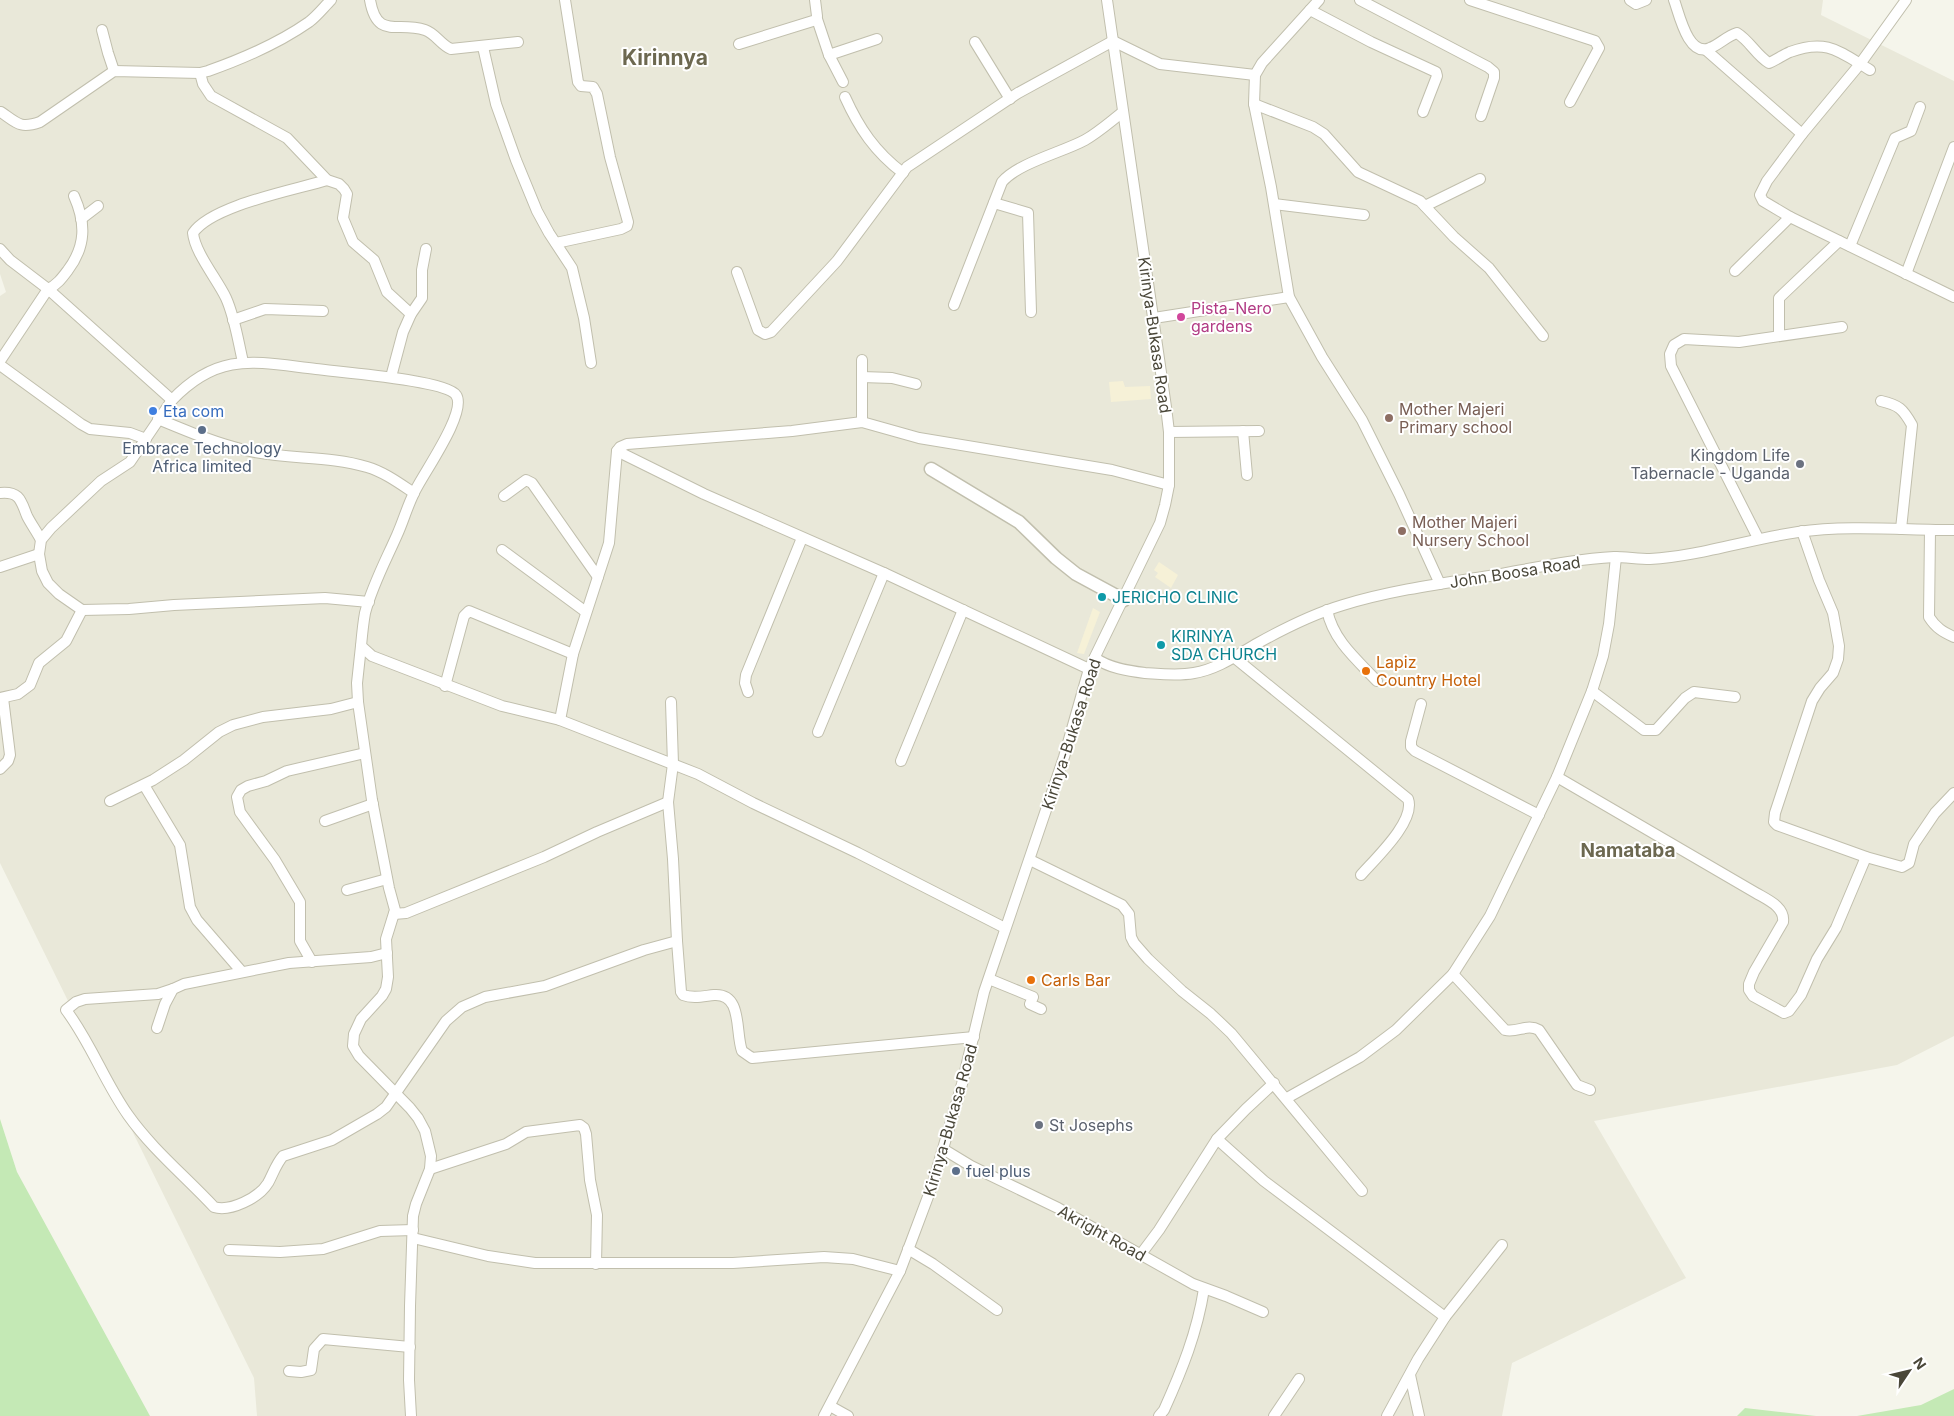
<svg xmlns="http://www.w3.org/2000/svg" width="1954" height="1416" font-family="Inter,sans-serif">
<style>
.residential{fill:#e9e8d9}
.commercial{fill:#f6f1d7}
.green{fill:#c4e9b5}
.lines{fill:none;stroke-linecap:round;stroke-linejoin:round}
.minor-casing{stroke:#c1bfad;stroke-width:12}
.tertiary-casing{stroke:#c1bfad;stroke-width:15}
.minor{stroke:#fff;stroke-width:10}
.tertiary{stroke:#fff;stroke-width:12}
.hotel-dot{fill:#d1479c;stroke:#fff;stroke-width:2}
.shop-dot{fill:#3f7fe0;stroke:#fff;stroke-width:2}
.education-dot{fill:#8d6e63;stroke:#fff;stroke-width:2}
.service-dot{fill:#5c6f8a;stroke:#fff;stroke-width:2}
.worship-dot{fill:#6b7280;stroke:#fff;stroke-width:2}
.culture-dot{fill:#0f9aa8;stroke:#fff;stroke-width:2}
.food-dot{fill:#e8710a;stroke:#fff;stroke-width:2}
.labels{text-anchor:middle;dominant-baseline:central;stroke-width:4;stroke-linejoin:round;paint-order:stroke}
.hotel-label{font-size:16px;fill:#b23c85;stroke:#fff;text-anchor:start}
.street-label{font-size:16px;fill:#4a4739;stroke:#fff}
.education-label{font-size:16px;fill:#785e54;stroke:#fff;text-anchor:start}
.shop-label{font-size:16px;fill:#366cbe;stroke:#fff;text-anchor:start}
.service-label{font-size:16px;fill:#4e5e75;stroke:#fff}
.worship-label{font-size:16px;fill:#5b616d;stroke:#fff;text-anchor:end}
.culture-label{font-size:16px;fill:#0d838f;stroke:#fff;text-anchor:start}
.food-label{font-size:16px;fill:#c56008;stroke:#fff;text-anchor:start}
.quarter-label{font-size:19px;font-weight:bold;fill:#6c6850;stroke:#fff}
.district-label{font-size:21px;font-weight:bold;fill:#6c6850;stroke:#fff}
</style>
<rect width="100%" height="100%" fill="#f5f5eb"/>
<polygon class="residential" points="0,0 1823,0 1821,15 1954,81 1954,1036 1897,1065 1594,1121 1686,1278 1512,1363 1502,1416 257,1416 254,1378 0,863 0,296 6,292 0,274"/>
<g class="commercial">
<polygon points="1123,381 1125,387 1150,386 1151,399 1111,402 1109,382"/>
<polygon points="1159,562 1178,575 1171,588 1155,577 1158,573 1154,570"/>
<polygon points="1093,608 1100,612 1084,654 1077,653"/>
</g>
<g class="green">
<polygon points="0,1119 17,1172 150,1416 0,1416"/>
<polygon points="1954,1389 1954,1416 1857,1416 1921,1405"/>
<polygon points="1745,1408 1816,1416 1737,1416"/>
</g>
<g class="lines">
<g class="minor-casing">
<g id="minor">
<path d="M 370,0 C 377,40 397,21 425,30 C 435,33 441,45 451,49 L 518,42"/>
<polyline points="1319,0 1262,63 1255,75 1254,104 1271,187 1289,297 1322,357 1362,420 1399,494 1440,584"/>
<polyline points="1360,0 1488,67 1494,72 1494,78 1481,116"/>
<polyline points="1470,0 1595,41 1599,48 1570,102"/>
<polyline points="1630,0 1636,4 1646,0"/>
<path d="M 1674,0 C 1679,13 1688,58 1710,48 C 1720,44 1727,36 1737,33 C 1750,41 1756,55 1769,63 C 1776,60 1783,55 1790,52 C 1827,38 1840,52 1870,70"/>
<polyline points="1906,0 1860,64 1802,134 1767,181 1760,195 1763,201 1790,217 1954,297"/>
<polyline points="1310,10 1371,42 1436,72 1437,76 1423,112"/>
<polyline points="817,19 829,55 877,39"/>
<polyline points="102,30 108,53 114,71"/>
<polyline points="975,42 1010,99"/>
<polyline points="739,44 816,20 817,16 815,0"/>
<polyline points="483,47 496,104 516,160 537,211 549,233 572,268 584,318 591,363"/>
<polyline points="1706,50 1802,134"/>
<polyline points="829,55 843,82"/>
<polyline points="200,73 203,84 211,96 287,138 327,180 339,184 344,189 347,194 343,218 353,242 374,260 387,292 411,314"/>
<path d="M 845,97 C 859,128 875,152 903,173"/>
<polyline points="1254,104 1313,127 1324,134 1358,172 1420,201 1454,237 1489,268 1543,336"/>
<path d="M 1,112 C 17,123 20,129 40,122 L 114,71 L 200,73 L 208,71 C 242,59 279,43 309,22 C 317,16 324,7 331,0"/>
<path d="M 74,196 C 86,223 86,246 68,270 C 62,278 57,285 48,289 L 172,400 C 219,351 255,362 316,369 C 338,372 446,380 456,395 C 468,412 422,475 414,493 C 407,507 403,522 397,535 C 386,560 372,586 365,613 C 363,624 362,635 361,646 L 372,656 L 502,706 L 560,720 L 698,774 L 753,803 L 858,853 L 1005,928"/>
<polyline points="994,203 1028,213 1031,312"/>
<polyline points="1274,204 1364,215"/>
<polyline points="1425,206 1480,179"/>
<polyline points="81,219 98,206"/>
<polyline points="556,243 621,229 627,226 628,222 610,157 597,94 593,87 581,86 578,82 565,0"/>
<polyline points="1850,246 1895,138 1911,131 1920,107"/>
<polyline points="0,249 10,260 48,289 0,361"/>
<polyline points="1735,271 1790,217"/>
<polyline points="737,272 758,330 765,334 771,332 837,261 907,167 1018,93 1113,41 1160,64 1255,75"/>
<polyline points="1906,274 1954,147"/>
<path d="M 954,305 L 1002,182 C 1018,163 1063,152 1085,140 C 1099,132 1111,121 1123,112"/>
<polyline points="1154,318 1289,297"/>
<polyline points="233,320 265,309 323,311"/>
<polyline points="1779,336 1779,298 1839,241"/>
<path d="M 243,362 C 238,341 235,318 226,298 C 217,279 195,253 193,233 C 212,205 295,190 327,180"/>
<polyline points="0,365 81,424 90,429 130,433 146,439"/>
<polyline points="391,377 403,332 411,314 422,298 422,270 426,249"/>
<polyline points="862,377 892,378 916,384"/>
<polyline points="172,400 130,462 101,481 51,528 41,540 39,554 42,571 48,583 59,594 82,610 129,609 174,605 325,598 369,602"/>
<path d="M 1881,401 C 1899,405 1903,409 1912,425 L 1901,529"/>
<path d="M 158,419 C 187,431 215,443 245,450 C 285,460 328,455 367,467 C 384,472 399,483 414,493"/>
<polyline points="862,422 862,360"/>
<polyline points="1243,431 1247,475"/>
<polyline points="1169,432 1259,431"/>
<polyline points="617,451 704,494 884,573 1089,669"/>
<path d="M 0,493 C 20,491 21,501 27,516 C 31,524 37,532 41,540"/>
<polyline points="504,496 526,480 532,483 598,577"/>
<path d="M 1930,530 L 1929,617 C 1936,628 1943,632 1954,637"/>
<polyline points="1802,531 1819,580 1833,613 1839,646 1838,659 1833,673 1820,688 1812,701 1775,813 1774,822 1777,825 1866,857 1902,867 1909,863 1914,844 1935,813 1954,793"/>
<polyline points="1758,538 1671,366 1670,354 1674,345 1684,339 1739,342 1842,327"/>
<polyline points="502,550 586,612"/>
<polyline points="0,567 39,554"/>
<path d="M 1327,610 C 1333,640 1356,659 1377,681"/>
<polyline points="361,646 357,683 358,702 372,800 389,888 395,910 386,939 388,977 386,989 382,996 361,1019 354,1034 353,1046 359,1056 410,1108 418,1118 425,1131 431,1156 430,1169 416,1204 413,1216 410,1306 409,1380 411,1416"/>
<path d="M 1095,658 C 1109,668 1128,671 1145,673 C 1161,674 1178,676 1194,673 C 1218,669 1237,655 1258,643 C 1285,628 1313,614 1343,605 C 1392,590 1445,583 1495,575 C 1535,568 1574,559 1614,557 C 1626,557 1638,559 1650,559 C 1700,556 1749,539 1798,532 C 1848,525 1904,530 1954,530"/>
<path d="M 1235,658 L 1408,799 C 1416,821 1375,859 1361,875"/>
<polyline points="445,686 464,616 469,611 573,654"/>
<polyline points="1592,691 1644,730 1656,730 1685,698 1694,692 1735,697"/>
<polyline points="748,692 745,683 746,675 802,538"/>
<polyline points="0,698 18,694 30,685 39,663 66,641 82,610"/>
<path d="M 671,702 L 673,764 L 668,802 L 673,859 L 677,941 L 681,992 L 683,995 C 693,999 704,996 714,995 C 743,993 735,1032 742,1051 L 752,1058 L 974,1037"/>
<polyline points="1421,704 1411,741 1411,747 1415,751 1539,815"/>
<polyline points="560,720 573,654 609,543 617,451 620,447 627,444 792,431 862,422 919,438 1112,470 1169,485"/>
<polyline points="818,732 884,573"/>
<polyline points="901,761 963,610"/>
<polyline points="0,769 8,761 10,755 3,698"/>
<path d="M 1557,777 L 1756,893 C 1768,900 1785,907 1783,922 L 1754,972 L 1749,984 L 1749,990 L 1753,996 L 1784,1013 L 1789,1011 L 1801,995 L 1817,959 L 1836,928 L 1866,857"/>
<polyline points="144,785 180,845 190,907 197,920 242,972"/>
<polyline points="110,801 153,780 184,760 219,732 233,725 263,717 331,709 358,702"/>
<polyline points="325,821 373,804"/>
<polyline points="1030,860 1122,905 1129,914 1131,937 1134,943 1148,959 1182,991 1211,1014 1231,1033 1362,1191"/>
<polyline points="347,890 387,879"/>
<polyline points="394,914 406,913 544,857 597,832 668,802"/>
<polyline points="312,962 300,941 300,902 275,860 240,812 237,797 241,790 248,786 266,781 287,771 365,753"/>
<path d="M 1453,974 L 1505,1030 C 1518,1033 1527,1023 1539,1030 L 1577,1085 L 1590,1090"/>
<polyline points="989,979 1033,997 1030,1004 1041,1009"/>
<path d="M 173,989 L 158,994 L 85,999 L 76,1002 L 66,1010 C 91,1043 104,1081 128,1115 C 152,1149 185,1176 214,1207 C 230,1212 259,1198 268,1183 C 273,1174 276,1164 283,1156 L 332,1140 L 377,1114 L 386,1107 L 446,1021 L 462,1007 L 485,997 L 545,986 L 644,950 L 677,941"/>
<polyline points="157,1028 165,1004 173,989 184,984 289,963 371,957 387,953"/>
<polyline points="1287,1098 1360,1057 1396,1030 1453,974 1490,916 1557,777 1592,691 1603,656 1609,624 1616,557"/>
<polyline points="1217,1139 1264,1181 1445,1317"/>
<polyline points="943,1149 971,1166 1058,1208 1193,1284 1226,1296 1263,1312"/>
<polyline points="430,1169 506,1144 526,1132 580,1125 584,1128 586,1134 590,1180 597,1215 596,1264"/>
<polyline points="413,1238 488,1256 535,1263 733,1263 824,1257 853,1259 900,1271"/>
<polyline points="908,1249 933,1264 997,1310"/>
<polyline points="229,1250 280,1252 323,1249 380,1231 413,1230"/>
<polyline points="1141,1254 1159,1230 1217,1139 1246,1109 1274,1083"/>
<polyline points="289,1371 301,1372 311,1370 314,1349 323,1339 410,1347"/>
<polyline points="1410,1375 1419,1416"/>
<polyline points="830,1406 848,1416"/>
<polyline points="824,1416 900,1271 911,1242 932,1186 962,1084 984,992 1064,757 1089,669 1160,523 1165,505 1169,485 1169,432 1166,407 1107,0"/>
<path d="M 1159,1416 L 1164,1410 C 1182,1370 1197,1333 1204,1289"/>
<polyline points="1274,1416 1299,1379"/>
<polyline points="1387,1416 1418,1359 1445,1317 1502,1245"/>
</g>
</g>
<g class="tertiary-casing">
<polyline id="tertiary" points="931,469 1019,522 1056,558 1076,574 1124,600"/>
</g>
<use href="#minor" class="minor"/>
<use href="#tertiary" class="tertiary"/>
</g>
<circle class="hotel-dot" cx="1181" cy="317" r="5"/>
<circle class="shop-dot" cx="153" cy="411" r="5"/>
<g class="education-dot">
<circle cx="1389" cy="418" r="5"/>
<circle cx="1402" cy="531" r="5"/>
</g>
<g class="service-dot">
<circle cx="202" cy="430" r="5"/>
<circle cx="956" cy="1171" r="5"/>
</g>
<g class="worship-dot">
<circle cx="1800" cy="464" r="5"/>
<circle cx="1039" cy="1125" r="5"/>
</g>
<g class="culture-dot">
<circle cx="1102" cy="597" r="5"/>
<circle cx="1161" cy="645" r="5"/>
</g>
<g class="food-dot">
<circle cx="1366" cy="671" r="5"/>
<circle cx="1031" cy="980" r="5"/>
</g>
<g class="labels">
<g class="hotel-label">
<text x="1191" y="308">Pista-Nero<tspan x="1191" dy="18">gardens</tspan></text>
</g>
<g class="street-label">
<text transform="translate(1155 335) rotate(82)">Kirinya-Bukasa Road</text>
<text transform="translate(1515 572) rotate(-9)">John Boosa Road</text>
<text transform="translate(1071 734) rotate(-72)">Kirinya-Bukasa Road</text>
<text transform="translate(950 1120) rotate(-74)">Kirinya-Bukasa Road</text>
<text transform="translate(1102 1233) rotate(29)">Akright Road</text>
</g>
<g class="education-label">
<text x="1399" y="409">Mother Majeri<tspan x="1399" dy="18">Primary school</tspan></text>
<text x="1412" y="522">Mother Majeri<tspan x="1412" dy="18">Nursery School</tspan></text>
</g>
<g class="shop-label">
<text x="163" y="411">Eta com</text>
</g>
<g class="service-label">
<text x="202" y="448">Embrace Technology<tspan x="202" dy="18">Africa limited</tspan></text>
<text x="966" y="1171" text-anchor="start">fuel plus</text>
</g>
<g class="worship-label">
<text x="1790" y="455">Kingdom Life<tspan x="1790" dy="18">Tabernacle - Uganda</tspan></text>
<text x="1049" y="1125" text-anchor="start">St Josephs</text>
</g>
<g class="culture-label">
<text x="1112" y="597">JERICHO CLINIC</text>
<text x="1171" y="636">KIRINYA<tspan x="1171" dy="18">SDA CHURCH</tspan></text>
</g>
<g class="food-label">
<text x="1376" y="662">Lapiz<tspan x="1376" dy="18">Country Hotel</tspan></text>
<text x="1041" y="980">Carls Bar</text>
</g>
<g class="quarter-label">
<text x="1628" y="850">Namataba</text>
</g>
<g class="district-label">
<text x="665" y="57">Kirinnya</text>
</g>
</g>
<g transform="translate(1909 1371) rotate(55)" stroke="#ffffff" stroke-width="4" paint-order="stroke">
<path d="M0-4L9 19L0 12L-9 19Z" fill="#4a4739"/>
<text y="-8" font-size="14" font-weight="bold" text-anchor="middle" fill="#4a4739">N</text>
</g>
</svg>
